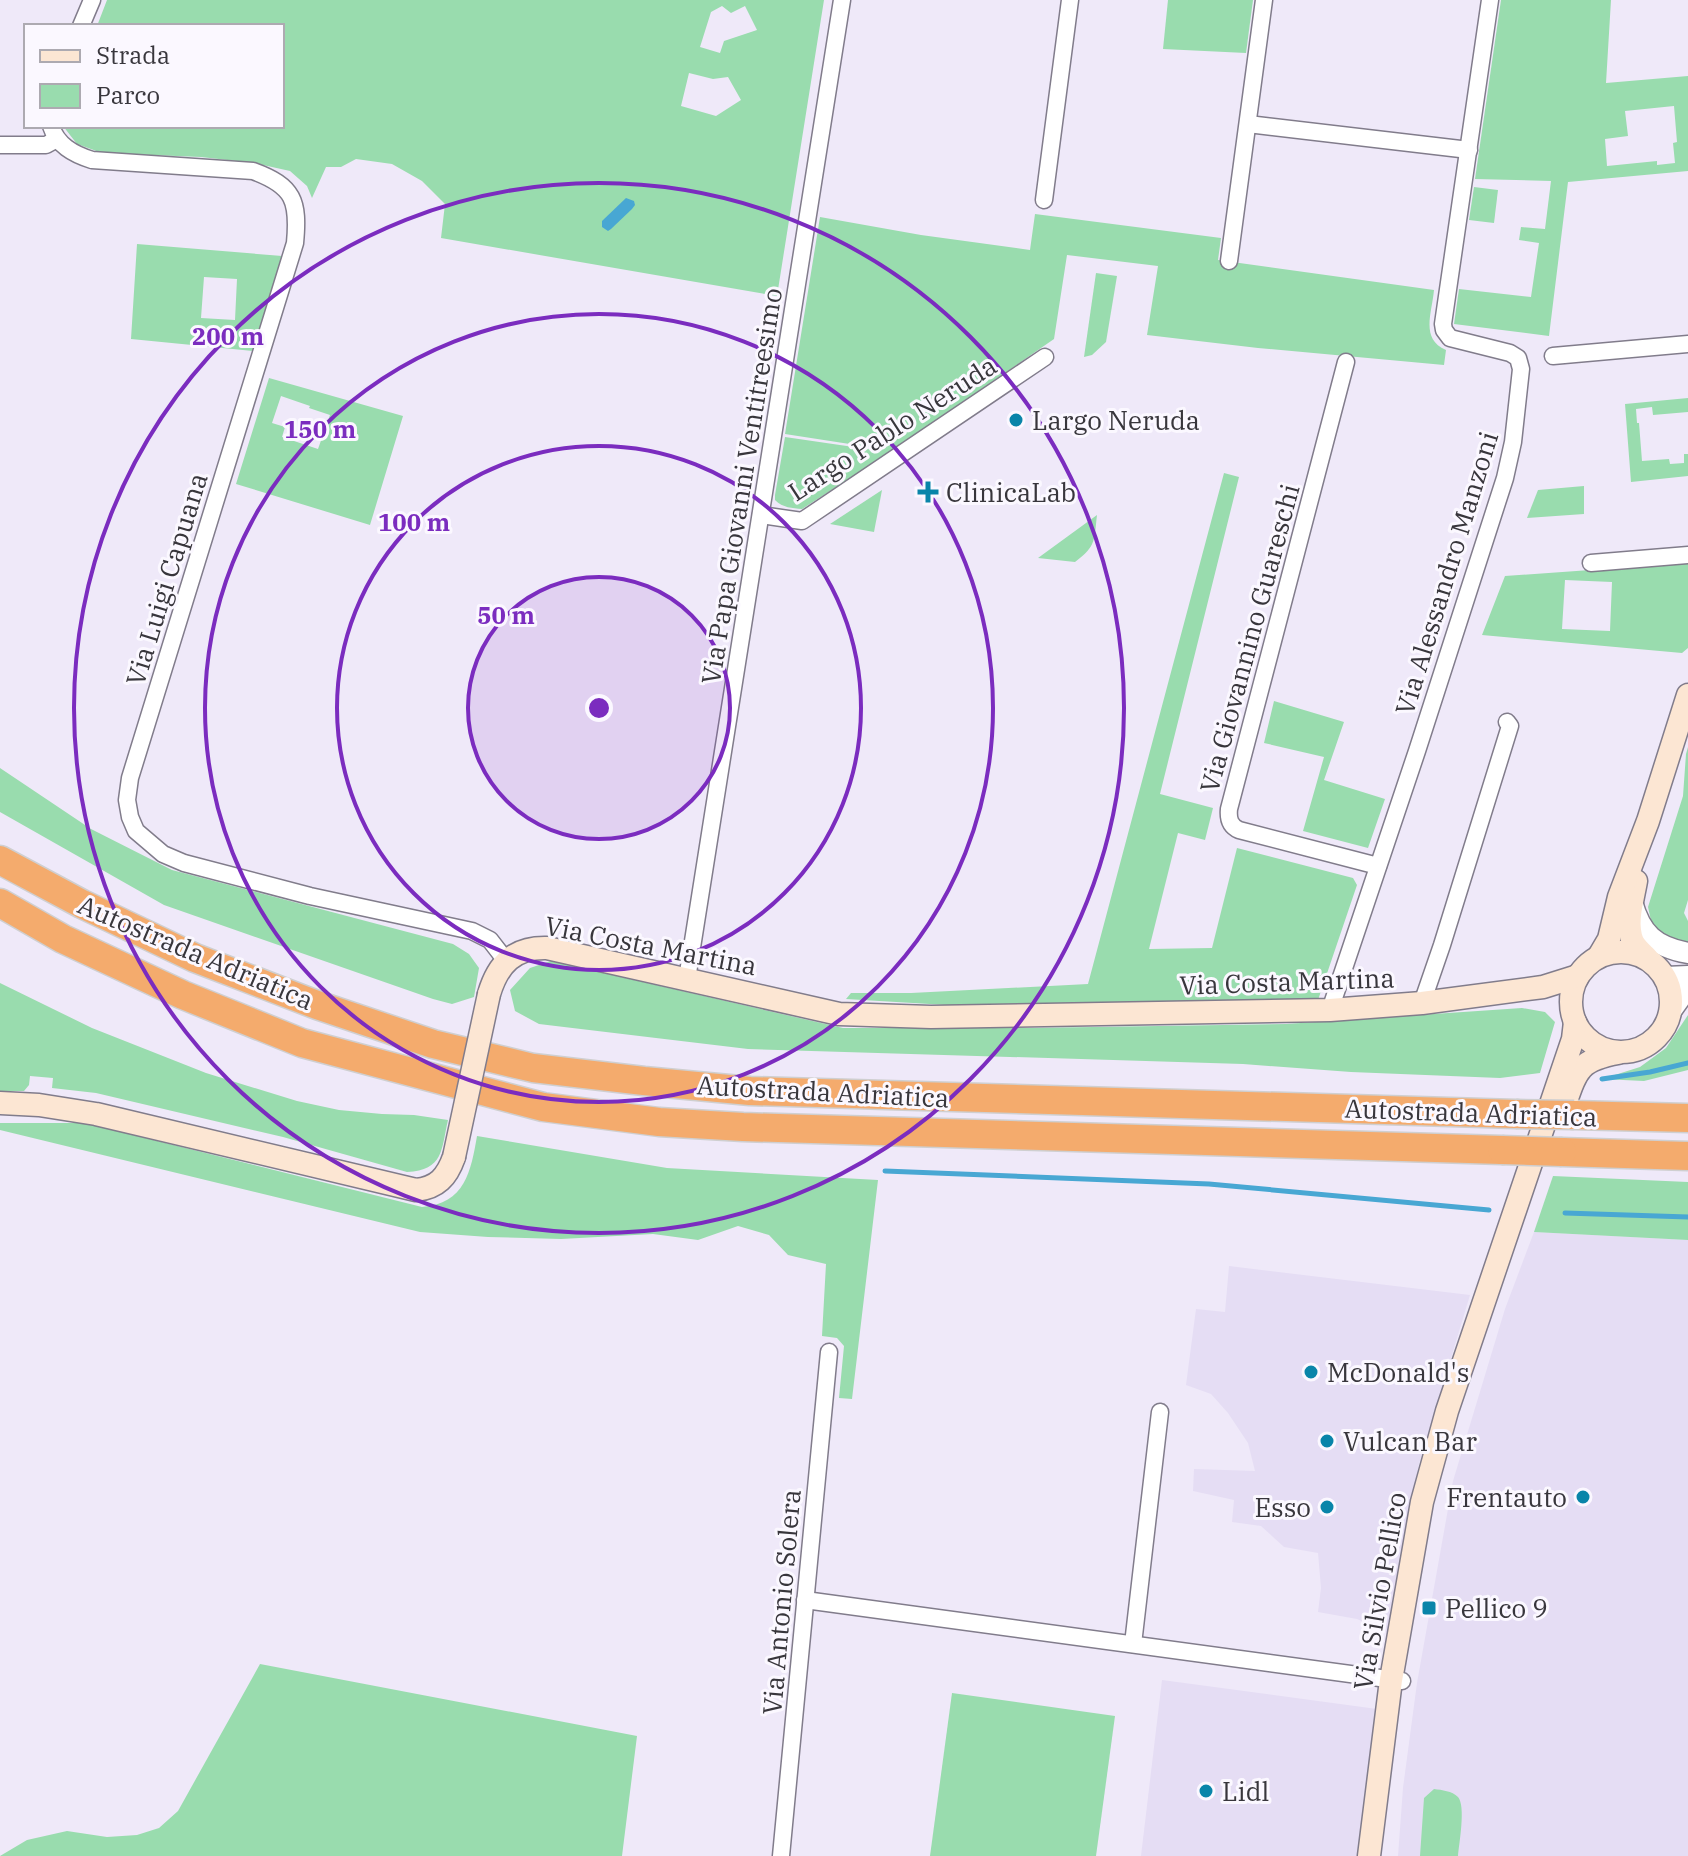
<svg xmlns="http://www.w3.org/2000/svg" width="1688" height="1856" font-family="'IBM Plex Serif',serif">
<style>
.built{fill:#e5ddf4}
.green{fill:#99dcae;fill-rule:evenodd}
.water{fill:#48a7d3}
.lines{fill:none;stroke-linecap:round;stroke-linejoin:round}
.stream{stroke:#48a7d3;stroke-width:5}
.minor-casing{stroke:#817c8b;stroke-width:19}
.tertiary-casing{stroke:#817c8b;stroke-width:23}
.secondary-casing{stroke:#817c8b;stroke-width:25}
.motorway-casing{stroke:#cfcfd0;stroke-width:31}
.minor{stroke:#fff;stroke-width:16}
.tertiary{stroke:#fff;stroke-width:20}
.secondary{stroke:#fce6d3;stroke-width:22}
.motorway{stroke:#f4ab6d;stroke-width:28}
.secondary-bridge-casing{stroke:#817c8b;stroke-width:25;stroke-linecap:butt}
.motorway-bridge-casing{stroke:#cfcfd0;stroke-width:31;stroke-linecap:butt}
.secondary-bridge{stroke:#fce6d3;stroke-width:22}
.motorway-bridge{stroke:#f4ab6d;stroke-width:28}
.ring{fill:none;stroke:#7b2cbf;stroke-width:4}
.poi-dot{fill:#0985a9;stroke:#fbf8ff;stroke-width:3}
.labels{text-anchor:middle;dominant-baseline:central;stroke-width:6;stroke-linejoin:round;paint-order:stroke}
.poi-label{font-size:26px;fill:#38363c;stroke:#fbf8ff;text-anchor:start}
.street-label{font-size:26px;fill:#38363c;stroke:#fbf8ff}
.centre{fill:#7b2cbf;stroke:#fbf8ff;stroke-width:4}
.ring-label{font-size:24px;text-anchor:middle;font-weight:bold;fill:#7b2cbf;stroke:#fbf8ff;stroke-width:6;stroke-linejoin:round;paint-order:stroke}
</style>
<rect width="100%" height="100%" fill="#efe9f9"/>
<g class="built">
<polygon points="1534,1232 1688,1240 1688,1856 1398,1856 1403,1788 1417,1683 1453,1481 1505,1309"/>
<polygon points="1229,1266 1470,1295 1419,1464 1401,1549 1387,1632 1357,1619 1318,1612 1321,1588 1318,1553 1284,1547 1261,1526 1232,1522 1234,1500 1193,1491 1194,1469 1255,1471 1248,1443 1228,1413 1211,1394 1186,1385 1196,1309 1225,1312"/>
<polygon points="1162,1680 1377,1709 1358,1856 1141,1856"/>
</g>
<g class="green">
<path d="M 107,0 L 824,0 L 777,296 L 441,238 L 445,204 L 422,181 L 392,164 L 356,159 L 341,167 L 326,167 L 312,198 L 307,186 L 290,171 L 254,163 L 201,157 L 102,153 L 77,144 L 63,126 L 282,126 L 282,26 L 97,26 ZM 722,6 L 731,13 L 745,6 L 757,30 L 724,41 L 720,53 L 700,47 L 711,12 ZM 689,73 L 713,79 L 728,77 L 741,100 L 716,116 L 681,106 Z"/>
<polygon points="1168,0 1253,0 1246,53 1163,49"/>
<path d="M 1501,0 L 1611,0 L 1606,83 L 1688,76 L 1688,171 L 1568,182 L 1549,336 L 1454,324 L 1459,289 L 1531,297 L 1539,243 L 1519,240 L 1521,227 L 1545,229 L 1551,181 L 1475,179 ZM 1674,106 L 1677,142 L 1673,143 L 1675,163 L 1657,165 L 1657,161 L 1607,166 L 1605,139 L 1628,136 L 1625,111 Z"/>
<polygon points="1474,187 1498,190 1494,223 1469,220"/>
<path d="M 1035,214 L 1221,238 L 1218,260 L 1434,290 C 1432,313 1420,339 1446,350 L 1444,365 L 1258,348 L 1147,335 L 1158,266 L 1067,255 L 1054,339 L 895,449 L 802,509 C 792,508 783,508 775,500 L 775,495 L 785,437 L 881,451 L 882,449 L 785,434 L 820,217 L 921,235 L 1030,250 Z"/>
<path d="M 137,244 L 282,256 L 253,351 L 131,339 ZM 204,277 L 237,279 L 235,320 L 201,318 Z"/>
<polygon points="1096,273 1117,276 1106,342 1092,355 1084,357"/>
<path d="M 269,378 L 403,416 L 370,525 L 236,484 ZM 281,396 L 310,406 L 309,408 L 330,415 L 318,449 L 282,437 L 285,427 L 272,423 Z"/>
<polygon points="1688,398 1688,412 1653,415 1652,407 1636,409 1637,423 1639,423 1642,461 1669,459 1670,464 1684,463 1684,454 1688,454 1688,476 1631,482 1625,404"/>
<polygon points="1224,473 1239,477 1160,794 1213,808 1205,840 1178,833 1149,949 1212,948 1237,848 1353,878 1357,885 1318,1000 963,1006 846,999 851,993 911,993 1088,984"/>
<polygon points="1584,486 1584,514 1527,518 1538,490"/>
<polygon points="882,490 874,532 830,524"/>
<path d="M 1097,515 C 1094,539 1097,546 1075,562 L 1038,558 Z"/>
<path d="M 1688,563 L 1688,648 L 1682,653 L 1482,635 L 1505,576 ZM 1565,580 L 1612,582 L 1610,631 L 1562,629 Z"/>
<polygon points="1274,701 1344,722 1324,780 1385,799 1368,848 1303,831 1324,757 1264,743"/>
<polygon points="1688,747 1688,900 1684,913 1688,921 1688,943 1668,940 1652,925 1648,907 1683,796 1686,754"/>
<polygon points="0,768 91,829 172,870 453,944 469,954 479,968 474,997 452,1004 433,999 164,905 0,812"/>
<polygon points="551,961 843,1028 1028,1028 1286,1024 1522,1008 1545,1012 1555,1022 1540,1073 1500,1078 1351,1072 1243,1064 748,1049 539,1024 515,1011 510,990 530,968"/>
<path d="M 0,983 L 92,1028 L 206,1073 L 297,1101 L 339,1110 L 382,1114 L 414,1115 L 448,1120 C 441,1150 444,1170 407,1172 L 283,1137 L 96,1093 L 52,1088 L 53,1078 L 30,1076 L 29,1085 L 24,1091 L 0,1091 Z"/>
<polygon points="1688,1015 1688,1070 1644,1081 1602,1079 1640,1067 1666,1048"/>
<path d="M 0,1123 L 85,1123 L 422,1207 C 465,1204 471,1171 477,1136 L 667,1168 L 878,1180 L 852,1399 L 839,1398 L 844,1346 L 837,1338 L 822,1336 L 826,1264 L 788,1255 L 769,1235 L 738,1226 L 698,1240 L 653,1234 L 561,1239 L 488,1237 L 420,1232 L 0,1130 Z"/>
<polygon points="1553,1176 1688,1182 1688,1240 1534,1232"/>
<polygon points="260,1664 637,1736 622,1856 0,1856 27,1840 67,1831 107,1837 137,1835 159,1828 178,1811"/>
<polygon points="952,1693 1115,1716 1096,1856 930,1856"/>
<path d="M 1434,1789 C 1442,1790 1452,1791 1458,1797 C 1466,1806 1459,1844 1458,1856 L 1420,1856 L 1424,1798 Z"/>
</g>
<polygon class="water" points="626,198 634,201 635,205 632,209 611,229 608,231 602,227 602,221"/>
<g class="lines">
<g class="stream">
<polyline points="1602,1079 1650,1072 1688,1063"/>
<polyline points="885,1171 1209,1184 1489,1210"/>
<polyline points="1565,1213 1688,1217"/>
</g>
<g class="minor-casing">
<g id="minor">
<polyline points="81,26 92,0"/>
<polyline points="1248,124 1469,150"/>
<path d="M 51,126 C 57,145 73,154 92,160 L 253,171 C 294,186 299,201 295,243 L 130,778 L 127,800 L 130,817 L 136,831 L 163,854 L 184,863 L 310,896 L 472,931 L 490,940 L 507,962"/>
<polyline points="0,145 46,145 57,139"/>
<polyline points="1044,200 1070,0"/>
<polyline points="1229,261 1264,0"/>
<polyline points="1553,356 1688,344"/>
<path d="M 1346,362 L 1229,809 C 1228,819 1230,826 1239,830 L 1378,866"/>
<polyline points="761,515 802,521 1045,357"/>
<polyline points="1591,563 1688,555"/>
<polyline points="687,979 842,0"/>
<polyline points="1422,1003 1442,945 1510,726 1507,722"/>
<polyline points="1330,1010 1417,751 1505,478 1513,442 1521,369 1518,358 1510,353 1450,338 1444,330 1443,324 1490,0"/>
<polyline points="805,1600 1402,1681"/>
<polyline points="1133,1644 1160,1412"/>
<polyline points="781,1856 829,1352"/>
</g>
</g>
<g class="tertiary-casing">
<g id="tertiary">
<path d="M 1632,902 C 1641,934 1655,947 1688,953"/>
<polyline points="1666,977 1688,976"/>
<polyline points="1671,1011 1681,997 1688,992"/>
</g>
</g>
<g class="secondary-casing">
<g id="secondary">
<path d="M 1636,881 C 1633,899 1625,924 1633,942 C 1636,948 1642,953 1647,958"/>
<circle cx="1621" cy="1002" r="50"/>
<polyline points="1599,956 1609,939 1619,897 1648,821 1688,695"/>
<path d="M 489,994 C 498,964 514,947 547,948 L 839,1014 L 931,1017 L 1330,1010 L 1422,1003 L 1543,987 L 1578,976"/>
<path d="M 0,1103 L 39,1105 L 96,1114 L 416,1190 C 437,1188 447,1177 454,1157"/>
<path d="M 1565,1104 C 1577,1069 1580,1060 1618,1053"/>
<polyline points="1369,1856 1391,1680 1422,1502 1447,1411 1573,1039 1575,1022"/>
</g>
</g>
<g class="motorway-casing">
<g id="motorway">
<polyline points="0,860 82,904 195,958 317,1005 433,1044 533,1068 644,1081 750,1091 1516,1114"/>
<polyline points="0,903 63,939 183,995 302,1043 543,1107 659,1122 743,1127 1502,1150"/>
<polyline points="1574,1115 1688,1118"/>
<polyline points="1562,1152 1688,1156"/>
</g>
</g>
<use href="#minor" class="minor"/>
<use href="#tertiary" class="tertiary"/>
<use href="#secondary" class="secondary"/>
<use href="#motorway" class="motorway"/>
<g class="secondary-bridge-casing">
<polyline id="secondary-bridge" points="454,1157 489,994"/>
</g>
<g class="motorway-bridge-casing">
<g id="motorway-bridge">
<polyline points="1516,1114 1574,1115"/>
<polyline points="1502,1150 1562,1152"/>
</g>
</g>
<use href="#secondary-bridge" class="secondary-bridge"/>
<use href="#motorway-bridge" class="motorway-bridge"/>
</g>
<circle cx="599" cy="708" r="131" fill="#7b2cbf" fill-opacity=".12"/>
<g class="ring">
<circle cx="599" cy="708" r="131"/>
<circle cx="599" cy="708" r="262"/>
<circle cx="599" cy="708" r="394"/>
<circle cx="599" cy="708" r="525"/>
</g>
<g class="poi-dot">
<circle cx="1016" cy="420" r="8"/>
<path d="M924 480h8v8h8v8h-8v8h-8v-8h-8v-8h8z"/>
<circle cx="1311" cy="1372" r="8"/>
<circle cx="1327" cy="1441" r="8"/>
<circle cx="1583" cy="1497" r="8"/>
<circle cx="1327" cy="1507" r="8"/>
<rect x="1421" y="1600" width="16" height="16" rx="4"/>
<circle cx="1206" cy="1791" r="8"/>
</g>
<g class="labels">
<g class="poi-label">
<text x="1032" y="420">Largo Neruda</text>
<text x="946" y="492">ClinicaLab</text>
<text x="1327" y="1372">McDonald's</text>
<text x="1343" y="1441">Vulcan Bar</text>
<text x="1567" y="1497" text-anchor="end">Frentauto</text>
<text x="1311" y="1507" text-anchor="end">Esso</text>
<text x="1445" y="1608">Pellico 9</text>
<text x="1222" y="1791">Lidl</text>
</g>
<g class="street-label">
<text transform="translate(892 428) rotate(-33)">Largo Pablo Neruda</text>
<text transform="translate(741 486) rotate(-81)">Via Papa Giovanni Ventitreesimo</text>
<text transform="translate(1446 573) rotate(-73)">Via Alessandro Manzoni</text>
<text transform="translate(166 579) rotate(-73)">Via Luigi Capuana</text>
<text transform="translate(1249 638) rotate(-75)">Via Giovannino Guareschi</text>
<text transform="translate(651 945) rotate(11)">Via Costa Martina</text>
<text transform="translate(196 952) rotate(23)">Autostrada Adriatica</text>
<text transform="translate(1287 981) rotate(-2)">Via Costa Martina</text>
<text transform="translate(823 1091) rotate(3)">Autostrada Adriatica</text>
<text transform="translate(1471 1112) rotate(2)">Autostrada Adriatica</text>
<text transform="translate(1379 1591) rotate(-80)">Via Silvio Pellico</text>
<text transform="translate(781 1602) rotate(-85)">Via Antonio Solera</text>
</g>
</g>
<circle cx="599" cy="708" r="12" class="centre"/>
<g class="ring-label">
<text x="228" y="345">200 m</text>
<text x="320" y="438">150 m</text>
<text x="414" y="531">100 m</text>
<text x="506" y="624">50 m</text>
</g>
<rect x="24" y="24" width="260" height="104" fill="#fbf8ff" stroke="#adaab1" stroke-width="2"/>
<rect x="40" y="50" width="40" height="12" fill="#fce6d3" stroke="#adaab1" stroke-width="2"/>
<text x="96" y="64" font-size="24" fill="#38363c">Strada</text>
<rect x="40" y="84" width="40" height="24" fill="#99dcae" stroke="#adaab1" stroke-width="2"/>
<text x="96" y="104" font-size="24" fill="#38363c">Parco</text>
</svg>
